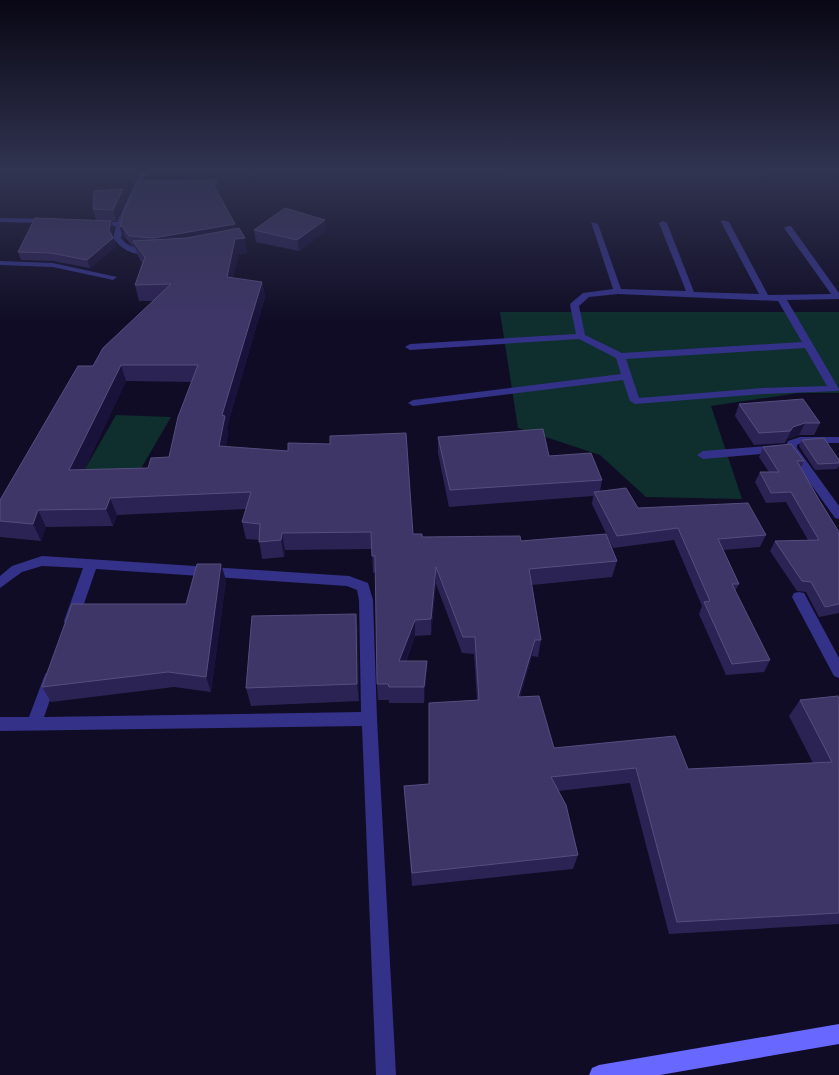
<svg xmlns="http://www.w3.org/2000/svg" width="839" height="1075" font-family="Roboto,sans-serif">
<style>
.green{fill:#0e2f2e}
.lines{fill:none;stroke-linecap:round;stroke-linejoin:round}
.lane{fill:#343288;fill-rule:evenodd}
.street{fill:#343288;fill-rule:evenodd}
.secondary{fill:#6867ff;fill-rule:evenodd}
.wall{fill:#2c2355;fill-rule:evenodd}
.shaded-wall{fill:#19123a}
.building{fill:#3e3667;stroke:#554e7f;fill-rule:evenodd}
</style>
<rect width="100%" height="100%" fill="#100c25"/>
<g class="green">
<polygon points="500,312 839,312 839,393 798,393 711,406 742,499 646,497 600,455 518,428"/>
<polygon points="116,415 171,417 136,477 81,476"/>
</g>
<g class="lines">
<path class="lane" d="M 117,223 L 124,225 L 121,238 C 131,250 141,248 155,250 L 155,254 C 138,257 123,252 113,238 Z"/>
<g class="street">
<polygon points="140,172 146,172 123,227 92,225 92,221 95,221 117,222"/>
<polygon points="0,218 50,219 54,221 50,223 0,222"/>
<path d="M 722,220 L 729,222 L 768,295 L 831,294 L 784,228 L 788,226 L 791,226 L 839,293 L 839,299 L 787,300 L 839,389 L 838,391 L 763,394 L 635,404 L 630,401 L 623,380 L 413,406 L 408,403 L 413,400 L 621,374 L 616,358 L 579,339 L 410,350 L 405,347 L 410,344 L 576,334 L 570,305 L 571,303 L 583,293 L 613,289 L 591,222 L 598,224 L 621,289 L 686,291 L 659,223 L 663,221 L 667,223 L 694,292 L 759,294 L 721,222 ZM 618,294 L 778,301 L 802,342 L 622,353 L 585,335 L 579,306 L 589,297 ZM 805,348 L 827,386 L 763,388 L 639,398 L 626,359 Z"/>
<polygon points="0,261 53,263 117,277 113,280 53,267 0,265"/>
<polygon points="800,437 839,437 839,443 801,443 797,445 797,448 839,506 839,519 835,518 785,448 788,441"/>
<polygon points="779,445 783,446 785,449 783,452 703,459 697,455 703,451"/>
<polygon points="42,556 349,576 368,583 373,600 377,719 396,1075 376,1075 362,726 0,731 0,717 29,717 44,677 46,673 51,671 56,673 58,677 44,717 361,712 359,600 357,590 347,586 96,569 78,621 76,625 71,626 66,625 64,621 83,568 42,566 22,572 0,588 0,576 12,566"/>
<polygon points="799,592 804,593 839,658 839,678 834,676 792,597 794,593"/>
</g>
<polygon class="secondary" points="839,1024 839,1044 660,1075 589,1075 592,1068 599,1065"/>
</g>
<g class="wall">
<polygon points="123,189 125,200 116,221 111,221 114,228 112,235 116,246 90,268 53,261 21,260 18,252 96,220 93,209"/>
<path d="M 219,190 L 218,193 L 236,229 L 247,253 L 238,254 L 233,278 L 262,282 L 265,297 L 227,427 L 228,433 L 226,446 L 413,534 L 422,537 L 521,541 L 617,561 L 612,577 L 532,585 L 541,640 L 538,657 L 532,656 L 520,697 L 554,748 L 688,769 L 813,763 L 789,716 L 800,700 L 839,699 L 839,924 L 669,934 L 630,783 L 558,791 L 578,855 L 573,869 L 412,886 L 405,801 L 404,786 L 429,784 L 429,703 L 477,700 L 474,654 L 462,653 L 436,584 L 431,635 L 415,636 L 406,661 L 427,661 L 426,677 L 424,703 L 389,703 L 389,700 L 378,700 L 377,684 L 376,572 L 373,573 L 372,549 L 285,550 L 284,557 L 262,559 L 259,540 L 246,539 L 242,522 L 246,509 L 117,515 L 113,526 L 46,527 L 41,541 L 0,537 L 0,500 L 93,366 L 154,301 L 139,301 L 135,285 L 142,263 L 138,256 L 135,247 L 133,247 L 125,237 L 123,238 L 120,227 ZM 126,381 L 192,382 L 169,457 L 148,468 L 84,470 Z"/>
<polygon points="254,230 326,231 299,251 256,242"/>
<polygon points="739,404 820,423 814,435 799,435 787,439 785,443 754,445 735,416"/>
<polygon points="438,437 549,456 602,480 600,491 638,508 766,535 760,547 723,550 739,584 735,591 770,660 764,672 726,675 699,614 702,606 674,540 613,548 592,504 593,496 449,507 438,453"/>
<polygon points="802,440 839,460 839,466 837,469 815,470 799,446"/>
<polygon points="763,447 804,461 801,468 818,498 839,532 839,613 819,617 806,592 797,591 770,551 775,541 808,540 786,502 766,503 755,482 760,472 769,472 759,457"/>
<polygon points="226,580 211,692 174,687 51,702 42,687 186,604"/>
<polygon points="356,614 358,633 359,701 251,706 246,688"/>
</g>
<g class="shaded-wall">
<polygon points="217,180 219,190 216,196 214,186"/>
<polygon points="123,189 125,200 116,221 113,210"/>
<polygon points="325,220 326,231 299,251 297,240"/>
<polygon points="111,221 114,228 111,238 109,230"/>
<polygon points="235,224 237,235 157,249 154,238"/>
<polygon points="122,226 125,237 123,238 120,227"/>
<polygon points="113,238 116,246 90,268 87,260"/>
<polygon points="245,238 247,253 238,254 230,293 227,277 235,239"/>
<polygon points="262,282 265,297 227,427 228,433 223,462 219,446 222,415"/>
<polygon points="121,365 126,381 76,487 69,470"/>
<polygon points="805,423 799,435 787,439 785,443 793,427"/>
<polygon points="110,498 117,515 113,526 106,509"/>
<polygon points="38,510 46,527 41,541 33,524"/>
<polygon points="282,533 285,550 284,557 281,540"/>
<polygon points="221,564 226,580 211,692 206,677"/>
<polygon points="436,567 436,584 431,635 431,619"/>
<polygon points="356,614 358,633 359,701 357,684"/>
<polygon points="415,620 415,636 399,677 399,661"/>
<polygon points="535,640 532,656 515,713 518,697"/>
<polygon points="427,661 426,677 424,703 424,687"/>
</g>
<g class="building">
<polygon points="217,180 214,186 235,224 154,238 129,236 122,226 120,227 123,214 138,181"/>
<polygon points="123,189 113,210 93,209 94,191"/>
<polygon points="285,208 325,220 297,240 254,230"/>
<polygon points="35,218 111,221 109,230 113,238 87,260 51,253 18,252"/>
<path d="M 239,228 L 245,238 L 235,239 L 227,277 L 262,282 L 222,415 L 225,416 L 219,446 L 288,451 L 288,443 L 330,444 L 330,436 L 406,433 L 413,534 L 422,534 L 422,537 L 520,536 L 521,541 L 606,534 L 617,561 L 529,569 L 541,640 L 535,640 L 518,697 L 539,696 L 554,748 L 675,736 L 688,769 L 832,762 L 800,700 L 838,696 L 839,699 L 839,913 L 677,922 L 636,768 L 551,777 L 566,805 L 578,855 L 412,873 L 404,786 L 429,784 L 429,703 L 479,700 L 475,637 L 463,637 L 436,567 L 431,619 L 415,620 L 399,661 L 427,661 L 424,687 L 389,687 L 388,684 L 377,684 L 375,556 L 372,556 L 371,532 L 282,533 L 281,540 L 259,542 L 260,524 L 242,522 L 251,492 L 110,498 L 106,509 L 38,510 L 33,524 L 0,521 L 0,500 L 78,366 L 93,366 L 103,348 L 171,284 L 135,285 L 145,257 L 133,241 L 187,238 ZM 121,365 L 198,365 L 178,417 L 169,457 L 151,458 L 148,468 L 69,470 Z"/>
<polygon points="803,399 820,423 805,423 793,427 790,431 759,433 739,404"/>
<polygon points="543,429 549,456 591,453 602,480 450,490 438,437"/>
<polygon points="824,438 839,460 839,463 818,464 802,440"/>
<polygon points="791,444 804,461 797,461 818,498 839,532 839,604 825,607 811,582 802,581 775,541 819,540 791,492 771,493 760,472 779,472 763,447"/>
<polygon points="626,488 638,508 748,503 766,535 718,539 739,584 732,584 770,660 732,664 704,602 710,601 678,528 617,536 594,492"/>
<polygon points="197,564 221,564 206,677 168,672 42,687 72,604 186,604"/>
<polygon points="356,614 357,684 246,688 252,616"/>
</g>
<linearGradient id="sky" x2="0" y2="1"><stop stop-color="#090714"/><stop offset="0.53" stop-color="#313451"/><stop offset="1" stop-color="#313451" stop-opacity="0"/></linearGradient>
<rect width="839" height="322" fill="url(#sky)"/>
</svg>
